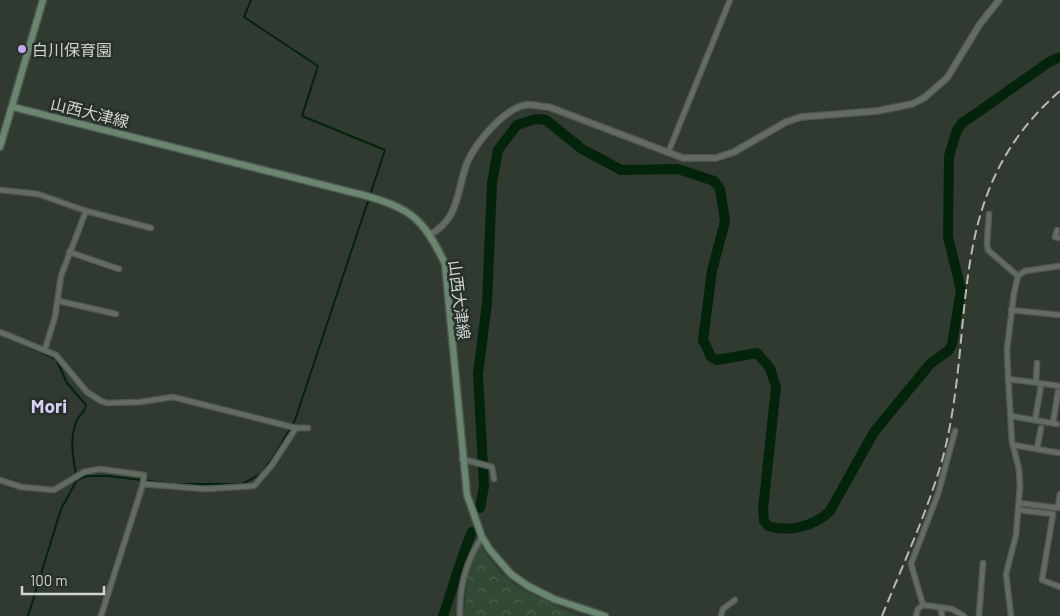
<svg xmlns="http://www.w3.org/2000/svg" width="1060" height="616" font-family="Barlow,'Noto Sans JP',sans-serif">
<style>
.park{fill:url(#park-crowns)}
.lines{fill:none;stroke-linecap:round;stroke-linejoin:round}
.stream{stroke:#03240b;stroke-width:2}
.river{stroke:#03240b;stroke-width:10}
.minor-casing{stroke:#4f5750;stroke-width:7}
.tertiary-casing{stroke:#4f5750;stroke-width:8}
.secondary-casing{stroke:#4f5750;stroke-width:9}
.minor{stroke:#626c63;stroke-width:4.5}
.tertiary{stroke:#626c63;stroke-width:5.5}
.secondary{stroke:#69866e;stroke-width:6}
.rail{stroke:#b5bab5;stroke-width:2;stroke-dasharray:10 5;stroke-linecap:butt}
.poi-dot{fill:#c0a8f3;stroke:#263028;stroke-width:2}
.labels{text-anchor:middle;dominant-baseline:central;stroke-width:5;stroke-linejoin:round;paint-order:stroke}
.poi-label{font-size:16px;fill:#cfd4cf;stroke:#263028;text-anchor:start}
.street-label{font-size:16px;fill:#cfd4cf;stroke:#263028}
.quarter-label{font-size:19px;font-weight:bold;fill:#dacdf8;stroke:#263028}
</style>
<defs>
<pattern id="park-crowns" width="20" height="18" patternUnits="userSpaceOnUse" patternTransform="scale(1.25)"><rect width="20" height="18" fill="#324935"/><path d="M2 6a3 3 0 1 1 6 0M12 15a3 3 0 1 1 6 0" fill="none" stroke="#4f6251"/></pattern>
</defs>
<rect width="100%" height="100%" fill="#303a31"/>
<path class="park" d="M 480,545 C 507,591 536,594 578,616 L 464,616 L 468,571 Z"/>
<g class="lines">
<g class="stream">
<path d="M 1,334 L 56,359 L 67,383 L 86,405 C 85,412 79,415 77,420 C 69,439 73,456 76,475"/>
<polyline points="77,480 87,476 108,476 174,484 242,484 261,474 276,453 295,420 385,150 302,116 318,66 244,17 251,0"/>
<polyline points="28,616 61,509 77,480"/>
</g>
<g class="river">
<path d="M 480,508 L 484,486 L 478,374 L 487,303 L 492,183 L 498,150 L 517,125 L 536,119 L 546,120 L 582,149 L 621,170 L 678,169 L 714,181 L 720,189 L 725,221 L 712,271 L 703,340 L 711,357 L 717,360 L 757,353 L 770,368 L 776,387 L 763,510 L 764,521 L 768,526 C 788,533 815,526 830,511 L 874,432 L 930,364 L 949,350 L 952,344 L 961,290 L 948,237 L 949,156 L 957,130 L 962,123 L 974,115 L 1049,62 L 1060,57"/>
<path d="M 443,616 C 453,588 460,560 472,532"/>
</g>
<g class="minor-casing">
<g id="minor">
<polyline points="668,153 730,0"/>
<polyline points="0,190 38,194 86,211 151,228"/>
<polyline points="989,214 987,243 988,250 1018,276"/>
<polyline points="1057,230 1055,237 1060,238"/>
<polyline points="69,252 119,269"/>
<polyline points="59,301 116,314"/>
<polyline points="1011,310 1060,315"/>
<polyline points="0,332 56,355 87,392 101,401 107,403 140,402 173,397 296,428 308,428"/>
<polyline points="45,349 55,317 61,276 86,211"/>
<polyline points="1008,379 1060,386"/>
<polyline points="1036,381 1037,363"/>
<polyline points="1011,416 1057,424"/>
<polyline points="1035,420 1041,386"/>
<polyline points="1053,423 1058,392"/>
<polyline points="1013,445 1060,453"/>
<polyline points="1037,449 1041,428"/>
<polyline points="462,459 492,467 494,479"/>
<polyline points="0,480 21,487 54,490 84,472 100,469 144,475 143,484 101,616"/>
<polyline points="143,484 205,489 254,486 272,465 296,428"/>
<polyline points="1019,503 1058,508 1060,494"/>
<polyline points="1019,510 1053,514 1042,580 1060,587"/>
<polyline points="923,605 911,564 938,494 955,431"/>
<polyline points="923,605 952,609 964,616"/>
<polyline points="941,608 942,616"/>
<path d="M 460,616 C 459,587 466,561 482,537"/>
<polyline points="721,616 723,609 735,600"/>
<polyline points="916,616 918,609 923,605"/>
<polyline points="979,616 983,563"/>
<polyline points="1011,616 1006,574 1016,535 1020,486 1019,469 1012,442 1008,374 1007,349 1014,293 1018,276 1025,271 1060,266"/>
</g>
</g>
<g class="tertiary-casing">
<path id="tertiary" d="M 429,235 C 460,219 456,192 467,163 C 475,144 504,108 526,105 C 533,104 542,107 549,107 L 683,158 L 716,158 L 734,152 L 786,122 L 801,117 L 877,111 L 912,104 L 924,98 L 947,78 L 980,24 L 999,0"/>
</g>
<g class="secondary-casing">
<g id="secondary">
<path d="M 13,107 L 363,195 C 411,208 424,219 445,264 L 467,495 L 482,537 L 490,550 L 511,574 L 528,586 L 554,599 L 605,616"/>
<polyline points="0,147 43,0"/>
</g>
</g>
<use href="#minor" class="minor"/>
<use href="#tertiary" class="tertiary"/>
<use href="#secondary" class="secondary"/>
<path class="rail" d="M 882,616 C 903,564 928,511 943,457 C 978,322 941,194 1060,91"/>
</g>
<circle class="poi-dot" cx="22" cy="49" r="5"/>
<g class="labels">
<g class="poi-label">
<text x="32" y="49">白川保育園</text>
</g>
<g class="street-label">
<text transform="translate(90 112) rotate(14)">山西大津線</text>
<text transform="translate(460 300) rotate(83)">山西大津線</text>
</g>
<g class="quarter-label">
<text x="49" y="405">Mori</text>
</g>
</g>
<path d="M22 586v8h82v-8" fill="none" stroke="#cfd4cf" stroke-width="2.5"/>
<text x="30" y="586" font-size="15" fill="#cfd4cf" stroke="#263028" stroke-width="4" paint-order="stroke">100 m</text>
</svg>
